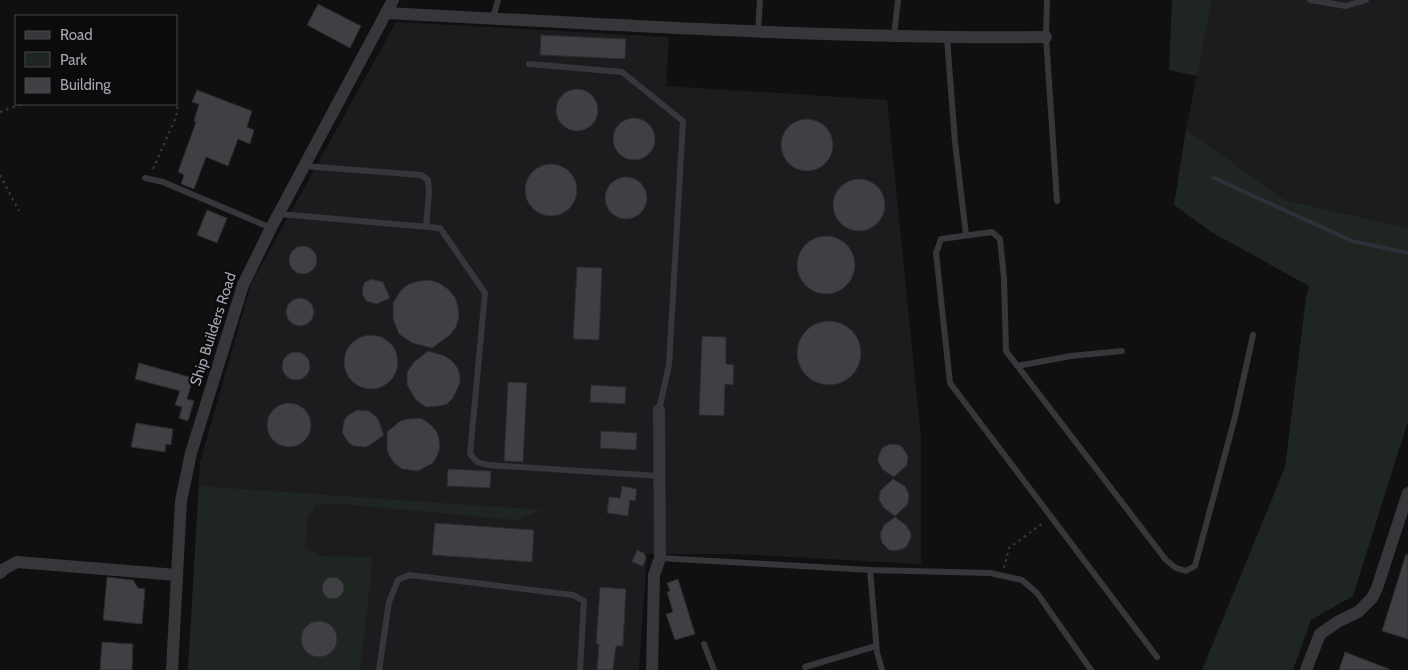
<svg xmlns="http://www.w3.org/2000/svg" width="1408" height="670" font-family="Cabin,sans-serif">
<style>
.built{fill:#1c1c1e}
.green{fill:#1f2521}
.lines{fill:none;stroke-linecap:round;stroke-linejoin:round}
.stream{stroke:#2d313a;stroke-width:4}
.building{fill:#3f3f44;stroke:#2b2a2d}
.path{stroke:#393a3e;stroke-width:2;stroke-dasharray:2.5 4;stroke-linecap:butt}
.service{stroke:#37363a;stroke-width:6}
.minor{stroke:#37363a;stroke-width:12}
.labels{text-anchor:middle;dominant-baseline:central;stroke-width:4.5;stroke-linejoin:round;paint-order:stroke}
.street-label{font-size:15px;fill:#a3a4b0;stroke:#0b0b0c}
</style>
<rect width="100%" height="100%" fill="#101011"/>
<g class="built">
<polygon points="1212,0 1408,0 1408,228 1285,200 1186,129"/>
<polygon points="396,22 669,37 666,86 887,100 921,438 921,564 735,554 647,554 639,670 188,670 200,462 251,284"/>
</g>
<g class="green">
<polygon points="1172,0 1212,0 1197,76 1169,70"/>
<polygon points="1186,129 1285,200 1408,228 1408,421 1353,596 1311,620 1293,670 1202,670 1285,467 1306,297 1309,286 1213,233 1174,205"/>
<polygon points="199,486 542,510 516,520 340,504 316,505 308,517 305,547 321,556 371,557 372,567 360,670 188,670"/>
</g>
<g class="lines">
<polyline class="stream" points="1214,178 1352,241 1408,253"/>
</g>
<g class="building">
<polygon points="318,4 361,26 350,48 307,25"/>
<polygon points="541,35 626,39 625,59 540,55"/>
<circle cx="577" cy="110" r="21"/>
<polygon points="197,90 252,111 247,127 254,130 250,144 238,139 228,166 206,157 194,189 181,184 184,175 178,172 196,122 194,121 199,104 192,102"/>
<circle cx="634" cy="139" r="21"/>
<circle cx="807" cy="145" r="26"/>
<circle cx="551" cy="190" r="26"/>
<circle cx="626" cy="198" r="21"/>
<circle cx="859" cy="205" r="26"/>
<polygon points="207,210 227,218 217,243 197,235"/>
<circle cx="826" cy="265" r="29"/>
<circle cx="303" cy="260" r="14"/>
<polygon points="577,267 602,268 599,340 573,339"/>
<polygon points="372,279 383,282 390,298 377,304 366,301 362,294 363,286 365,282"/>
<polygon points="430,280 439,283 448,289 455,297 458,306 459,317 456,327 450,335 432,348 412,343 399,334 393,319 393,303 401,290 409,284 419,281"/>
<circle cx="300" cy="312" r="14"/>
<circle cx="829" cy="353" r="32"/>
<circle cx="371" cy="362" r="27"/>
<polygon points="702,336 726,337 726,364 734,365 733,385 725,384 724,416 699,415"/>
<polygon points="428,351 445,356 452,361 457,367 460,375 460,383 453,398 447,404 439,406 426,407 416,400 407,385 407,372 414,362"/>
<circle cx="296" cy="366" r="14"/>
<polygon points="139,363 193,378 187,399 194,401 188,421 179,418 182,407 175,405 180,391 135,379"/>
<polygon points="508,382 527,383 523,462 504,461"/>
<polygon points="591,385 626,387 625,404 590,402"/>
<circle cx="289" cy="425" r="22"/>
<polygon points="357,410 369,411 374,415 378,419 384,435 370,445 365,447 353,446 348,442 342,432 344,421 347,416"/>
<polygon points="421,418 431,425 437,432 439,439 440,448 437,456 433,463 418,471 402,469 395,464 390,457 387,450 387,432 400,421 408,419"/>
<polygon points="136,423 173,429 171,445 166,444 165,452 131,447"/>
<polygon points="601,431 637,433 636,450 600,448"/>
<polygon points="890,444 900,445 903,448 908,456 907,465 894,477 883,470 878,462 878,457 882,448"/>
<polygon points="448,469 491,471 490,488 447,486"/>
<polygon points="893,479 905,486 909,494 908,504 895,516 884,508 879,500 880,491"/>
<polygon points="622,486 637,489 635,501 630,500 628,516 607,513 609,497 620,498"/>
<polygon points="895,517 906,525 911,533 911,538 907,546 903,549 894,551 889,550 882,543 880,534 884,525"/>
<polygon points="435,523 534,530 532,562 432,555"/>
<polygon points="637,550 644,553 646,558 643,566 632,562"/>
<polygon points="1406,554 1408,555 1408,639 1382,631"/>
<polygon points="107,577 133,580 138,588 145,589 142,624 103,620"/>
<circle cx="333" cy="588" r="11"/>
<polygon points="678,579 695,634 675,640 666,614 673,612 667,592 670,591 667,583"/>
<polygon points="600,587 626,589 623,646 616,646 613,670 597,670 599,644 596,644"/>
<circle cx="319" cy="639" r="18"/>
<polygon points="102,642 133,644 132,670 100,670"/>
<polygon points="1345,652 1389,669 1389,670 1339,670"/>
</g>
<g class="lines">
<g class="path">
<polyline points="0,112 22,104"/>
<polyline points="153,169 176,117 178,104 176,102"/>
<polyline points="0,175 19,211"/>
<polyline points="1004,568 1009,548 1043,523"/>
</g>
<g class="service">
<polyline points="1047,0 1046,37 1057,201"/>
<polyline points="1310,0 1346,6 1366,0"/>
<polyline points="493,18 498,0"/>
<polyline points="758,32 760,0"/>
<polyline points="894,36 898,0"/>
<polyline points="947,38 955,142 966,235"/>
<polyline points="529,64 622,72 683,121 669,365 659,410"/>
<polyline points="304,166 421,175 428,180 429,193 426,227"/>
<polyline points="145,178 163,182 271,228"/>
<polyline points="279,214 440,228 485,293 470,454 477,462 488,465 660,476"/>
<polyline points="1017,366 1071,356 1122,351"/>
<polyline points="660,558 870,570 990,573 1022,580 1037,593 1091,670"/>
<polyline points="870,570 877,652 882,670"/>
<polyline points="704,644 714,670"/>
<polyline points="1157,657 950,383 936,253 941,239 992,232 1000,239 1004,278 1006,351 1166,560 1176,568 1186,571 1195,566 1235,417 1253,335"/>
<polyline points="805,667 876,646"/>
<polyline points="379,670 389,602 398,580 409,575 573,595 584,601 580,670"/>
</g>
<g class="minor">
<path d="M 386,13 C 606,24 826,39 1046,37"/>
<polyline points="0,573 4,569 17,562 177,575"/>
<polyline points="172,670 181,501 191,453 243,285 271,228 393,0"/>
<polyline points="652,670 654,575 660,558 659,410"/>
<polyline points="1306,670 1320,634 1339,621 1358,612 1372,598 1377,588 1408,493"/>
</g>
</g>
<g class="labels">
<g class="street-label">
<text transform="translate(213 329) rotate(-72)">Ship Builders Road</text>
</g>
</g>
<rect x="15" y="15" width="162" height="90" fill="#0b0b0c" stroke="#48484e"/>
<rect x="25" y="31" width="25" height="8" fill="#37363a" stroke="#48484e"/>
<text x="60" y="40" font-size="15" fill="#a3a4b0">Road</text>
<rect x="25" y="52" width="25" height="15" fill="#1f2521" stroke="#48484e"/>
<text x="60" y="65" font-size="15" fill="#a3a4b0">Park</text>
<rect x="25" y="78" width="25" height="15" fill="#3f3f44" stroke="#48484e"/>
<text x="60" y="90" font-size="15" fill="#a3a4b0">Building</text>
</svg>
